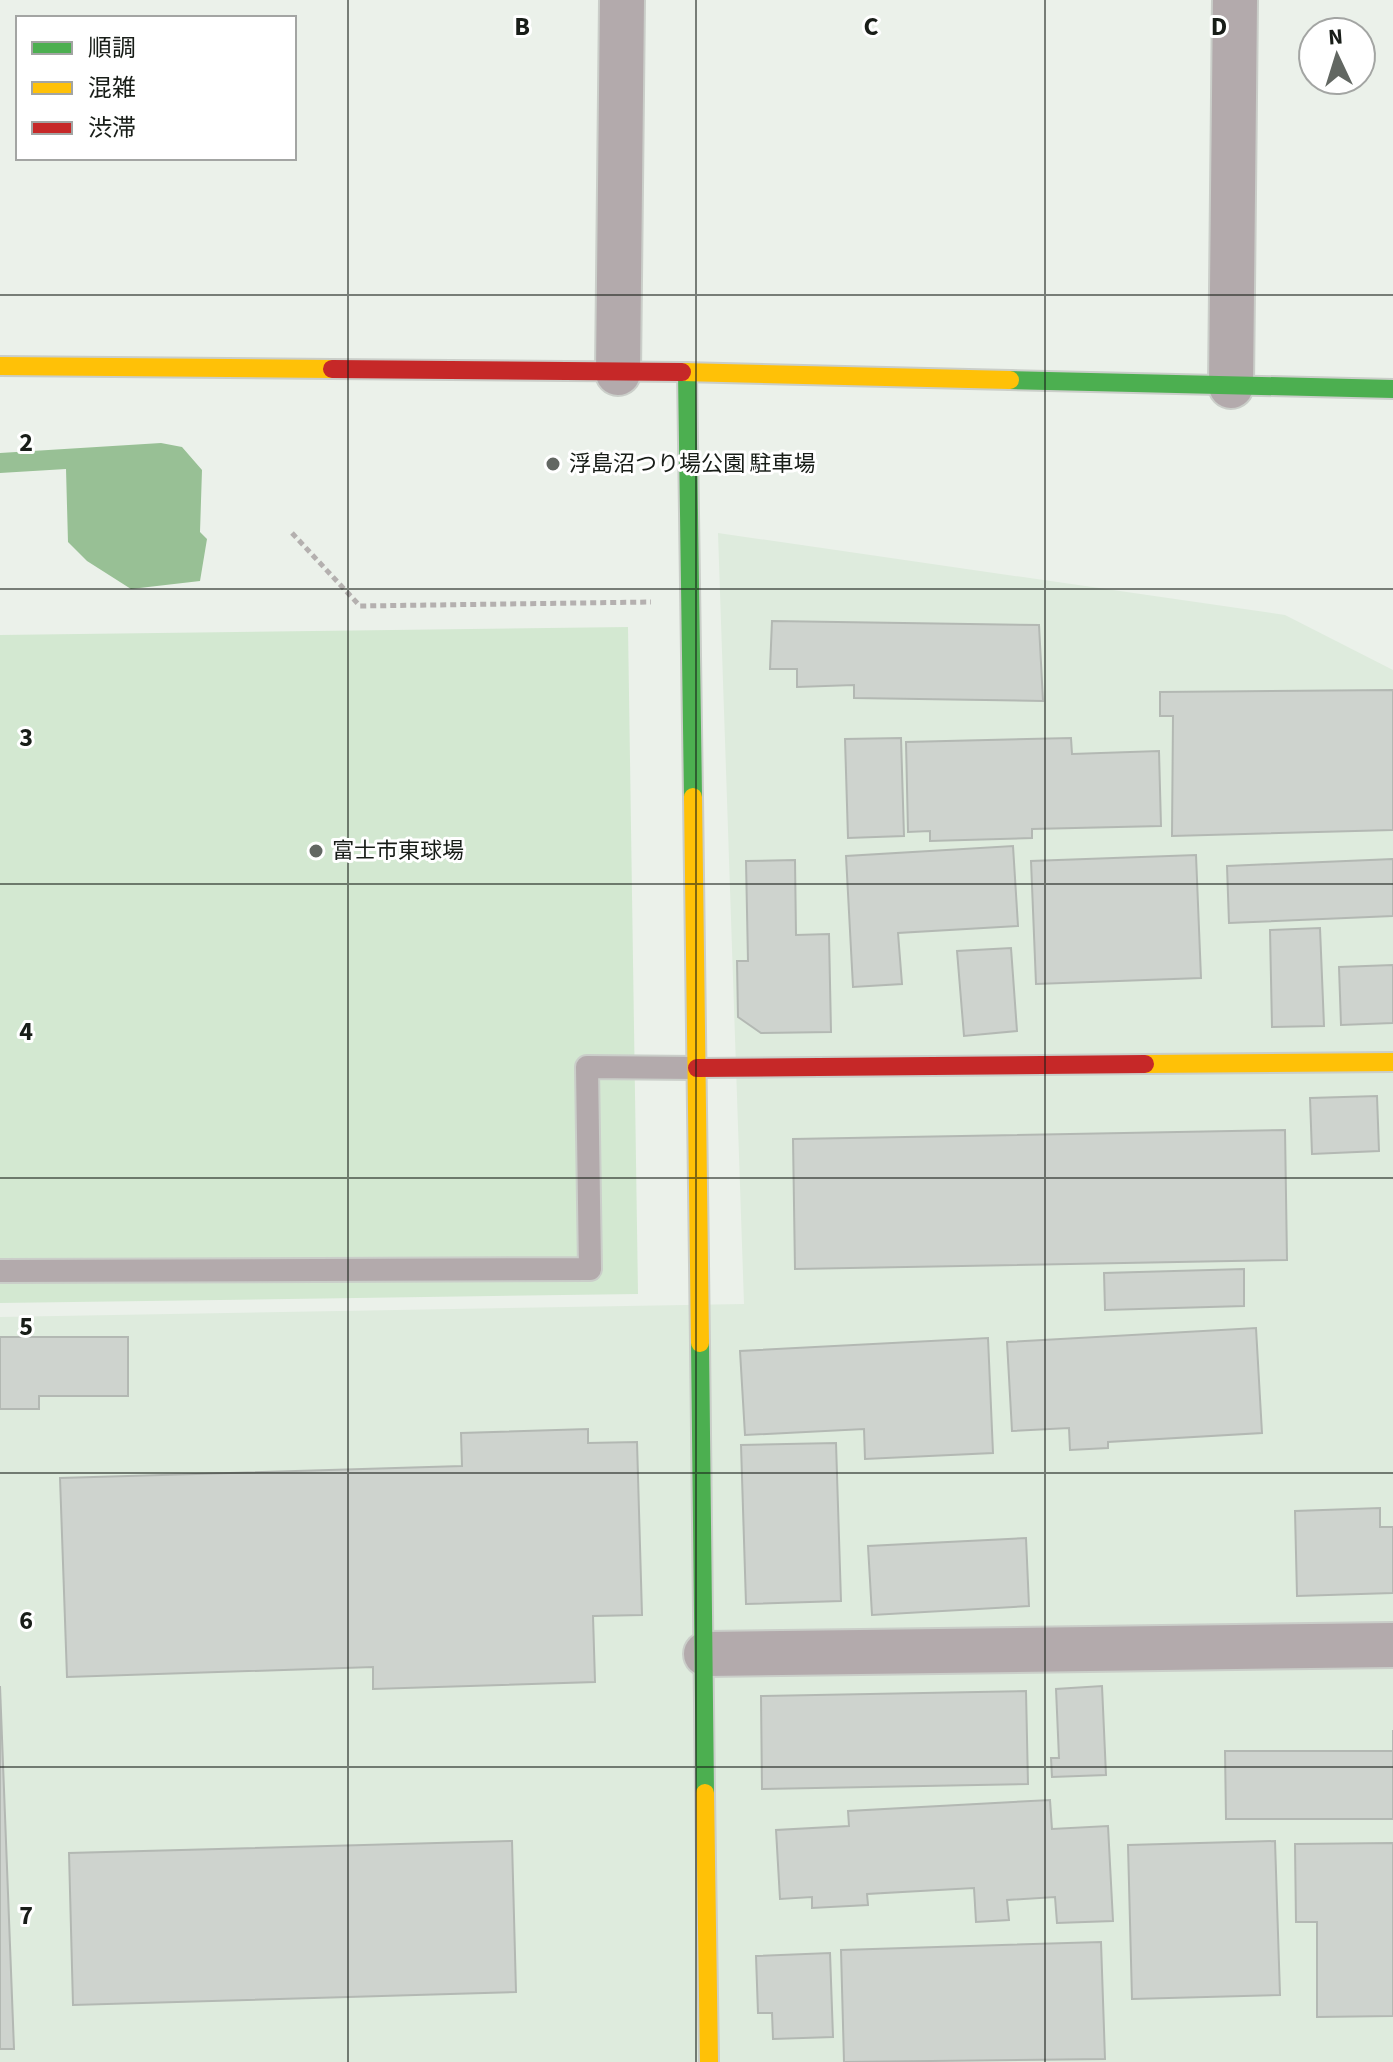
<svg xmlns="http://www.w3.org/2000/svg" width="1393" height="2062" font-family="'Source Sans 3','Noto Sans JP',sans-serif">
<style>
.built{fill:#deebdd}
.green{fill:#d3e8d1}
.water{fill:#98c095}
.building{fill:#ced3ce;stroke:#b3b8b3;stroke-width:2}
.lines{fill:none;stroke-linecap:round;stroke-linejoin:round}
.lane-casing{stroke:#cacec9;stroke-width:26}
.street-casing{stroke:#cacec9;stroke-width:48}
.fast-casing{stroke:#cacec9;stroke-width:22}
.slow-casing{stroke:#cacec9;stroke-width:22}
.jam-casing{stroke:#cacec9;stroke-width:22}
.path{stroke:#b4b0af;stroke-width:5;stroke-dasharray:6 4;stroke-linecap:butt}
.lane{stroke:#b3aaac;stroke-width:22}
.street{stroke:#b3aaac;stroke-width:44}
.fast{stroke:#4caf50;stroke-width:18}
.slow{stroke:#ffc107;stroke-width:18}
.jam{stroke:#c62828;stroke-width:18}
.grid{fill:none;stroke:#181d18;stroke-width:2;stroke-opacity:0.55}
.poi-dot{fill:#626762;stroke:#fff;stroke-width:3}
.labels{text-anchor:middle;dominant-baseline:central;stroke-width:6;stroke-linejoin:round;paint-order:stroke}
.poi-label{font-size:22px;fill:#181d18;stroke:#fff;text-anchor:start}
.grid-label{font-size:26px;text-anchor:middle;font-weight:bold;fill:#181d18;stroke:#fff;stroke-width:6;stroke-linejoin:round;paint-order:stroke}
</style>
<rect width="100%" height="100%" fill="#ebf1ea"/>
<polygon class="built" points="718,533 1285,615 1393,670 1393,2062 0,2062 0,1317 744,1304"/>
<polygon class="green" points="628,627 638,1294 0,1303 0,635"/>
<polygon class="water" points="161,443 182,447 202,470 200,532 207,539 200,581 131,589 87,561 68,542 66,469 0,473 0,453"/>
<g class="building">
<polygon points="772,621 1039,625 1043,701 854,698 854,685 797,687 797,669 770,669"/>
<polygon points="1393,690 1393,830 1172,836 1173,716 1160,716 1160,692"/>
<polygon points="901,738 904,836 848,838 845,739"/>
<polygon points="1071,738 1072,754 1159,751 1161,826 1032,829 1032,838 930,841 930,831 908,832 906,742"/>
<polygon points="1013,846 1018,926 898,933 902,984 853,987 846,856"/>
<polygon points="1196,855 1201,978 1036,984 1031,861"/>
<polygon points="1393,859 1393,916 1229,923 1227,866"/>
<polygon points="795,860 796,935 829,934 831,1032 761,1033 738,1017 737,961 748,961 746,861"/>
<polygon points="1320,928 1324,1026 1272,1027 1270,930"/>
<polygon points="1011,948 1017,1031 964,1036 957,951"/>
<polygon points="1393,965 1393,1023 1341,1025 1339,967"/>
<polygon points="1377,1096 1379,1151 1312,1154 1310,1098"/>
<polygon points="1285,1130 1287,1260 795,1269 793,1139"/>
<polygon points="1244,1269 1244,1306 1105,1310 1104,1273"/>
<polygon points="1256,1328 1262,1433 1108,1442 1108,1448 1070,1450 1069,1428 1012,1431 1007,1342"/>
<polygon points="0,1337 128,1337 128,1396 39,1396 39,1409 0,1409"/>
<polygon points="988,1338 993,1453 865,1459 864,1429 745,1435 740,1351"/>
<polygon points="588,1429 588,1443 637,1442 642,1615 593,1616 595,1682 373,1689 373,1667 67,1677 60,1478 462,1466 461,1433"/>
<polygon points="836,1443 841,1601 746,1604 741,1445"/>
<polygon points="1380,1508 1380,1527 1393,1527 1393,1593 1297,1596 1295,1511"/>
<polygon points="1026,1538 1029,1606 872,1615 868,1546"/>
<polygon points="0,1686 14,2049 0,2049"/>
<polygon points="1102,1686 1106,1775 1052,1777 1051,1758 1059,1758 1056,1689"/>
<polygon points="1026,1691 1028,1784 762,1789 761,1696"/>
<polygon points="1393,1730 1393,1819 1226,1819 1225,1751 1393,1751"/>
<polygon points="1050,1800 1052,1829 1108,1826 1113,1921 1057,1923 1055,1897 1007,1900 1009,1920 976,1922 974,1888 867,1894 868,1905 812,1908 812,1897 780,1899 776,1830 849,1826 848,1811"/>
<polygon points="512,1841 516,1992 73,2005 69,1853"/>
<polygon points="1275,1841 1280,1995 1132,1999 1128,1845"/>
<polygon points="1393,1843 1393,2016 1317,2017 1317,1922 1296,1922 1295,1844"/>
<polygon points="1101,1942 1105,2059 844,2062 841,1950"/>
<polygon points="830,1953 833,2037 773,2039 772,2013 758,2013 756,1956"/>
</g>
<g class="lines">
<g class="lane-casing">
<polyline id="lane" points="0,1271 590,1269 587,1067 697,1068"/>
</g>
<g class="street-casing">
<g id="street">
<polyline points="618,373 622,0"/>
<polyline points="1231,386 1235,0"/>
<polyline points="706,1654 1393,1645"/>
</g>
</g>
<g class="fast-casing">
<g id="fast">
<polyline points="687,372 693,797"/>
<polyline points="1010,380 1393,389"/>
<polyline points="700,1343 705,1793"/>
</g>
</g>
<g class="slow-casing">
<g id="slow">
<polyline points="0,366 332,369"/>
<polyline points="682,372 1010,380"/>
<polyline points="693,797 700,1343"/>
<polyline points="1145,1064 1393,1062"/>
<polyline points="705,1793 709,2062"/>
</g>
</g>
<g class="jam-casing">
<g id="jam">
<polyline points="332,369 682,372"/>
<polyline points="697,1068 1145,1064"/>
</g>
</g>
<polyline class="path" points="292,533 360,606 651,602"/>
<use href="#lane" class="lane"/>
<use href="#street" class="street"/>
<use href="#fast" class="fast"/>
<use href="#slow" class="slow"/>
<use href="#jam" class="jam"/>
</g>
<path class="grid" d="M 348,0 L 348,2062M 696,0 L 696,2062M 1045,0 L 1045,2062M 0,295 L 1393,295M 0,589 L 1393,589M 0,884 L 1393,884M 0,1178 L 1393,1178M 0,1473 L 1393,1473M 0,1767 L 1393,1767"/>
<g class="poi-dot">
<circle cx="553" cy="464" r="8"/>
<circle cx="316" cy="851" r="8"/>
</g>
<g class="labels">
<g class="poi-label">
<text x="569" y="464">浮島沼つり場公園 駐車場</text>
<text x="332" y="851">富士市東球場</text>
</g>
</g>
<g class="grid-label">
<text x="522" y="35">B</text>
<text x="871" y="35">C</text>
<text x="1219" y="35">D</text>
<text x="26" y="451">2</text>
<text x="26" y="746">3</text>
<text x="26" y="1040">4</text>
<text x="26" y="1335">5</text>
<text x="26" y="1629">6</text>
<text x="26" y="1924">7</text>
</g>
<rect x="16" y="16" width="280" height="144" fill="#ffffff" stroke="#a3a5a3" stroke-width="2"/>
<rect x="32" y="42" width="40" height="12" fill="#4caf50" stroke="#a3a5a3" stroke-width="2"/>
<text x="88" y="56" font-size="24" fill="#181d18">順調</text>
<rect x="32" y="82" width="40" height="12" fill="#ffc107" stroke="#a3a5a3" stroke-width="2"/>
<text x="88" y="96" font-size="24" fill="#181d18">混雑</text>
<rect x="32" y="122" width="40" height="12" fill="#c62828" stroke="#a3a5a3" stroke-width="2"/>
<text x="88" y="136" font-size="24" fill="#181d18">渋滞</text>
<g transform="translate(1337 56) rotate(356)"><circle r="38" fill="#ffffff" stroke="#a3a5a3" stroke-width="2"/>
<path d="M0-6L14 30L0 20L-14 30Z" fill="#626762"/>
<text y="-12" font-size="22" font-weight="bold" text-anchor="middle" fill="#181d18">N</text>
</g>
</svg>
